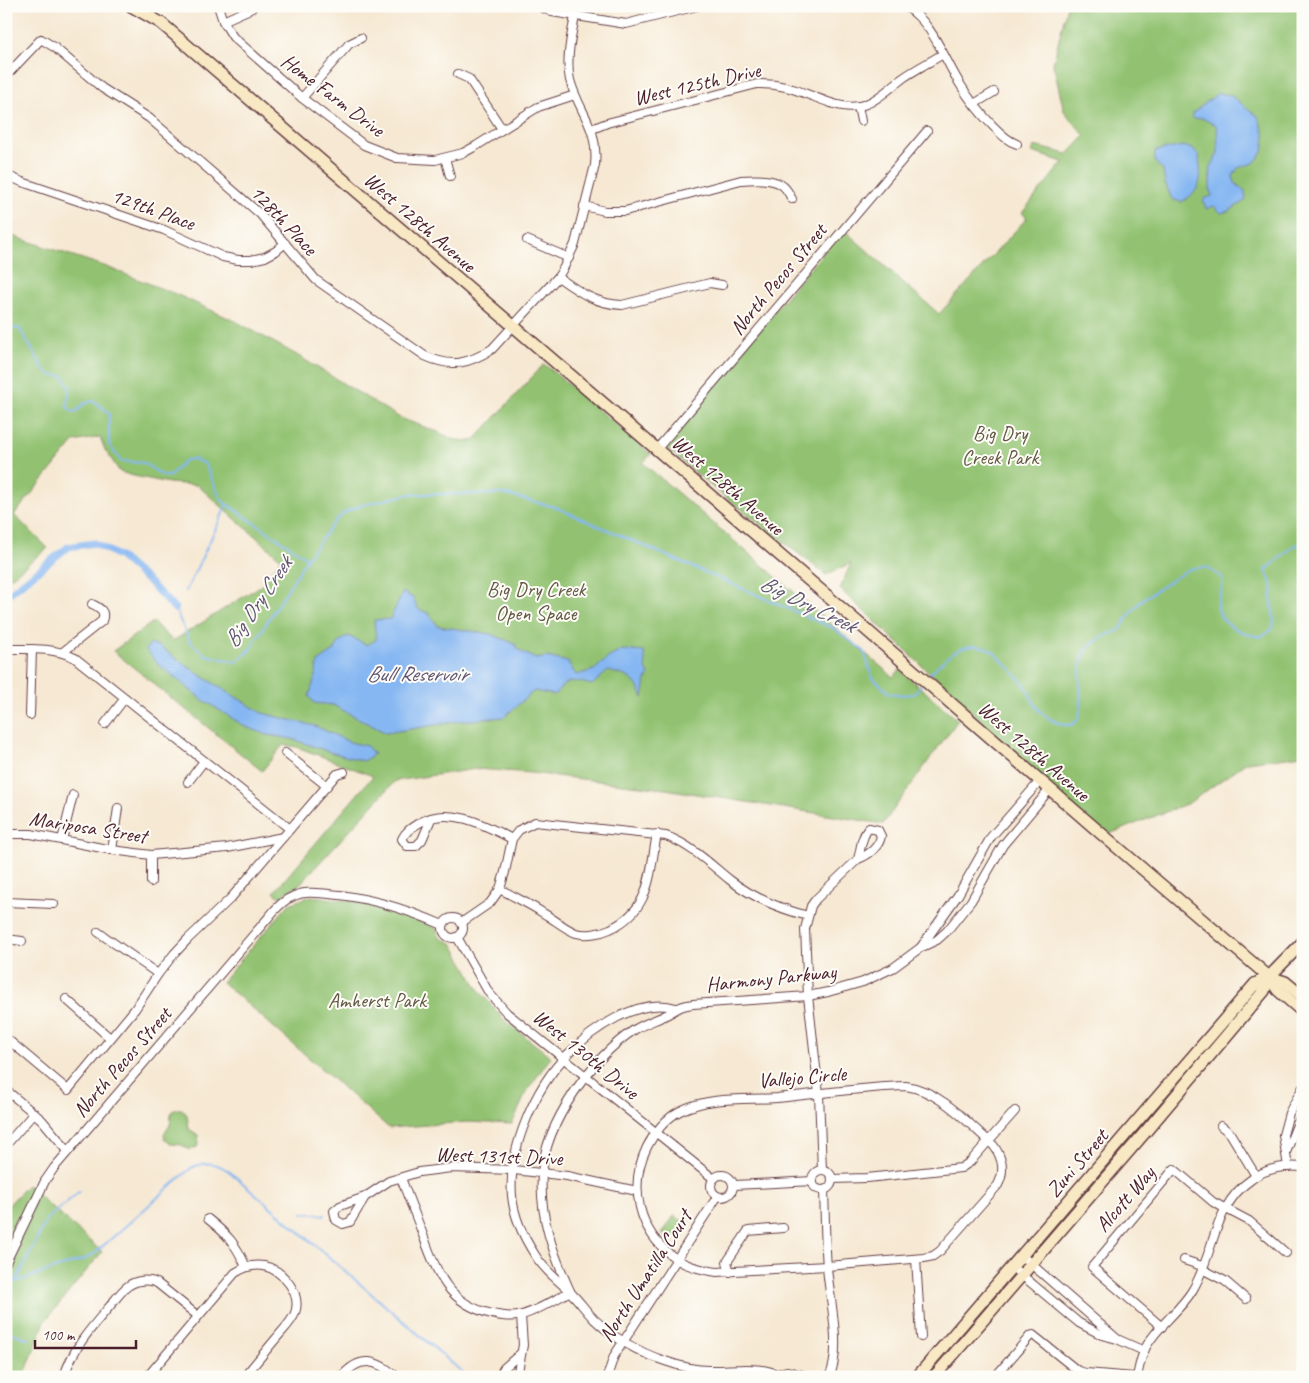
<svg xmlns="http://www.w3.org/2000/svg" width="1309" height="1383" font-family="Caveat,sans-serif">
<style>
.green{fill:#92c271;stroke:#6e704e}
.water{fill:#86b7f2;stroke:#686b8e}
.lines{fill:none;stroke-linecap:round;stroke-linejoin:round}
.stream{stroke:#86b7f2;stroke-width:2}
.canal{stroke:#86b7f2;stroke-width:7}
.minor-casing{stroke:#643d44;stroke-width:10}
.secondary-casing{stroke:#643d44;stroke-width:14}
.minor{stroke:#fff;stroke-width:8}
.secondary{stroke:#f8e8c3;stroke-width:11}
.labels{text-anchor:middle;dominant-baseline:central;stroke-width:4;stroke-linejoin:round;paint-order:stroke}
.street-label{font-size:21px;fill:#4a1f2b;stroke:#fdfcf7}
.park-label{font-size:21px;fill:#635844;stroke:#fdfcf7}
.water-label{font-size:22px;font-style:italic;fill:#5f5471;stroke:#fdfcf7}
</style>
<rect width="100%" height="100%" fill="#fdfcf7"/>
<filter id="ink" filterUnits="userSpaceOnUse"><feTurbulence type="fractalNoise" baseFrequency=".02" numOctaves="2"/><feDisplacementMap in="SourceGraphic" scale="10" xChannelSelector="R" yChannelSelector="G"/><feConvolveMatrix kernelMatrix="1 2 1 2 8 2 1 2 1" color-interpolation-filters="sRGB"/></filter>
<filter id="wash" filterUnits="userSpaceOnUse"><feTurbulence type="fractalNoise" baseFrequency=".0096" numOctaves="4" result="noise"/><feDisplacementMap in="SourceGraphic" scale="20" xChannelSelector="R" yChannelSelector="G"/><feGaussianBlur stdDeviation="1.12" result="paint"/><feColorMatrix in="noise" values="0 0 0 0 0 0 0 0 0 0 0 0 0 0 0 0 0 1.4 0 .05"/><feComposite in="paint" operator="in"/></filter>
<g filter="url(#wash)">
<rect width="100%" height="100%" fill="#f6e8d2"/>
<g class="green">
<polygon points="1067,6 1265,6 1268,10 1270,6 1303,6 1303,755 1247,762 1189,803 1104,836 840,589 851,563 826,575 715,489 662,444 843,229 939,314 1027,218 1022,213 1063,162 1032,152 1034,146 1068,154 1085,136 1064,111 1053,64"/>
<polygon points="6,234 104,266 178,295 237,322 295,354 400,418 438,432 455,440 473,441 481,433 544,364 651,454 643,463 893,677 900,670 958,720 883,824 665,789 531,773 476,769 395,781 299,885 280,897 274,892 373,776 297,747 283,745 262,771 113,651 153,622 173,641 262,585 281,559 197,485 169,483 134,476 120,472 105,450 100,437 74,442 14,515 48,548 6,581"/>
<polygon points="311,896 375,904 436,928 440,938 452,943 479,990 504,1020 551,1057 527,1091 512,1124 467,1122 389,1128 222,982 289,904"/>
<path d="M 176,1109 L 182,1109 L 187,1115 L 189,1129 L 198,1135 L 199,1143 L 197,1147 L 190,1150 L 182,1145 L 172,1144 L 165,1140 L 164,1134 C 165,1132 167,1129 169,1127 C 173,1119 167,1114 176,1109 Z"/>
<polygon points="27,1185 102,1252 45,1321 25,1374 23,1377 6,1377 6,1208"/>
<polygon points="674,1216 685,1223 673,1241 662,1234"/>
</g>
<g class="water">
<polygon points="1218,93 1230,95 1258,116 1265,136 1263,152 1254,163 1238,168 1233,176 1235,183 1245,191 1246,200 1229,211 1221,213 1214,206 1206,209 1203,199 1212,196 1210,188 1210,177 1211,167 1218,153 1217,126 1202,118 1194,119 1191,117 1193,113"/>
<path d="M 1184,146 L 1192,149 L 1199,155 C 1201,178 1204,190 1181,202 L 1172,199 L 1165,183 L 1163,170 L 1155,162 L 1155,151 Z"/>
<path d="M 403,592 L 413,598 L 418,609 L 428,613 L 438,626 L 491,634 L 515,644 L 520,651 L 536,659 L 547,657 L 568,662 L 576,675 L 594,670 L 609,657 L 623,650 L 644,652 L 646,669 L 649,674 L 646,680 L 643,698 C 635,677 628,676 608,671 L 592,685 C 575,680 566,678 555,695 L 534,691 L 504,717 L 460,721 L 386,733 L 333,705 L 314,703 L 309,696 L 314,681 L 318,662 L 334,651 L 339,642 L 348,636 L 367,645 L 376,640 L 374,620 L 390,619 Z"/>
<polygon points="149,644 159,646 200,675 262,713 315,726 350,742 367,746 374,754 364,761 333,753 292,739 268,735 246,727 200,698 157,663 146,650"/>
</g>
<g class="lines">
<g class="stream">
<polyline points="6,328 19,328 45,371 50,375 63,376 70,388 67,407 75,413 85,403 94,401 109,413 109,445 121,461 144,463 163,476 170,476 185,460 194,459 205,464 220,498 227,505 186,591"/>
<polyline points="228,505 307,558"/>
<polyline points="177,606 175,609 190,642 206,655 236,662 249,651 307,558 335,521 345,512 363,505 410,494 503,494 555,507 835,629 864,651 872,677 889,693 903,695 914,694 922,684"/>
<path d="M 928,676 C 943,659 964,638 989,649 C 996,653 1018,677 1024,684 C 1030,692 1032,703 1039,710 C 1045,717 1060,726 1069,725 C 1087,724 1079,686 1080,674 C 1080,669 1082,657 1085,652 C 1093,640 1107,635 1120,630 L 1128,616 L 1143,599 L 1189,569 L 1205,567 L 1221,576 C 1225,586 1219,593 1218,603 C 1216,625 1244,634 1260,637 L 1272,630 L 1274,621 L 1271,597 L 1273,589 L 1266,570 L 1295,545 L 1303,544"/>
<polyline points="303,1213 325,1215"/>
<polyline points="16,1281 47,1219 80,1191"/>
<path d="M 12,1283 L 85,1259 L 94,1254 L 191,1168 C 206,1161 216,1162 230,1172 L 468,1377"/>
<polyline points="6,1331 29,1339"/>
</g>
<polyline class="canal" points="6,596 68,547 95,543 120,557 149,582 175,609"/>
</g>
</g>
<g filter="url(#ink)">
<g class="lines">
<g class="minor-casing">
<g id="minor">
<polyline points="218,6 223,21 233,37 302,98 364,145 397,158 435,160 463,153 476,146 538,107 575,95"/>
<polyline points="539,6 552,12 626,24 697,6"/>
<path d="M 905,6 C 933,23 943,57 960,84 C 969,99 980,113 993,126 C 1000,133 1007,141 1017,144"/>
<polyline points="223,21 252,8"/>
<polyline points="458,74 469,79 502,129"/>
<path d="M 6,76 L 41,39 L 54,47 L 102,88 L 149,118 L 207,168 L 260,214 L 316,280 L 425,356 C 452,368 468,364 492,349 L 558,277 L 564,267 L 575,244 L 595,165 C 599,127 579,113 570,80 C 565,57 573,29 577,6"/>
<polyline points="302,98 349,44 361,38"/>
<polyline points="974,104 994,92"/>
<polyline points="858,106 861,121"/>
<path d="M 592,129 L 607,123 L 757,84 C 787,83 804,94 831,103 C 866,115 879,96 903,78 C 916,69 930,62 943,54"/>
<polyline points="445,158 450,176"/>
<polyline points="6,175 22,182 164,230 223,257 238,260 251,260 265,257 276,251 285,243"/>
<path d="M 584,206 L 605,211 L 625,211 L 741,180 C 753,179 777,178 785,188 C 788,191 790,196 792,199"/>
<polyline points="527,240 569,258"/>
<path d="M 558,277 C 579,292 596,304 622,305 L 710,283 L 722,285"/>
<polyline points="657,449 927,131"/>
<path d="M 6,649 C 30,649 53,647 75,658 L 290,829"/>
<path d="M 63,652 L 102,621 C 106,611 100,608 92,604"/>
<polyline points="30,715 32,649"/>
<polyline points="105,724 125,698"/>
<polyline points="285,753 327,786"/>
<polyline points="188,782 204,761"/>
<path d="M 431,819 L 422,840 L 416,846 L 407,846 L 402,839 C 406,831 411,828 419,823 C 448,805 485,825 512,839"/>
<polyline points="6,834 31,834 112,850 151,855 227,848 283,837"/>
<polyline points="62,840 73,795"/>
<polyline points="112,850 118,808"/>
<polyline points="151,882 151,855"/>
<path d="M 500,889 C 514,897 530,904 543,913 C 554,919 565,929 576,933 C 587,936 601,933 610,929 C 652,909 649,874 657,834"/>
<polyline points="6,902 54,904"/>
<circle cx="453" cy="928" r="10"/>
<path d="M 461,923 L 490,903 L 500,889 L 505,872 L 512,839 L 519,830 L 535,822 L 666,836 C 691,845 710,864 730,880 C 752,897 781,909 808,916"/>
<polyline points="98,932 158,974"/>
<polyline points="457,937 489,993 507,1013 714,1179"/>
<polyline points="6,939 22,941"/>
<polyline points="921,947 958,895 991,837 1040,781"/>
<polyline points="66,999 110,1038"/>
<path d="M 676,1008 C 639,996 591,1030 567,1055 C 535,1087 508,1150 512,1196 C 514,1217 524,1238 535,1255 C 544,1270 557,1279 569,1291 C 578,1299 585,1310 594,1319 C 614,1338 638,1352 665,1361 C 679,1366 695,1370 709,1370 C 732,1371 762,1364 783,1377"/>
<polyline points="6,1038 68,1090 135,1009 158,974 174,954 188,939 231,898 337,774 344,772"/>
<path d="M 906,1086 C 941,1091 969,1124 994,1146 C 1003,1159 1005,1171 998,1185 L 940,1251 L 933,1256 L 924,1258 L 827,1266 L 717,1272 C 703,1270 687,1267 675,1258 C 638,1232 628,1186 647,1147 C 654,1133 666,1118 680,1111 C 710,1096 745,1100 777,1098 C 820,1094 863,1087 906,1086 Z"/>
<polyline points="6,1090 42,1120 68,1151"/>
<polyline points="1221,1126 1230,1133 1256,1176"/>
<polyline points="6,1145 34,1113"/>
<path d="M 1287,1150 C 1292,1138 1296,1125 1303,1113"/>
<polyline points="1288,1167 1283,1135 1289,1113 1303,1087"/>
<path d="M 822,1170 L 819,1094 L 808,996 L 805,929 L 811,906 L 816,899 L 858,859 C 869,855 879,847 881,836 L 878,830 L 869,828 C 861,836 861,849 858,859"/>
<circle cx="822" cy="1180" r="10"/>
<circle cx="722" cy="1186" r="11"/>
<path d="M 401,1178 C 408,1197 416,1216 423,1235 C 437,1273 448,1304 492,1314 C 501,1316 513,1318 522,1315 C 539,1310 555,1300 570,1291"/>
<polyline points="832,1179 867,1178 961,1168 970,1162 1015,1111"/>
<polyline points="734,1185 813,1181"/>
<path d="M 824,1190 C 825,1216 825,1241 827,1267 C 829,1297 843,1350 829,1377"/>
<polyline points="365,1197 350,1222 343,1224 336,1220 334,1211 340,1206 365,1197 389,1181 419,1172 451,1168 514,1170 567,1176 637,1191"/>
<path d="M 208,1219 C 228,1235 236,1244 246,1267"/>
<polyline points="1022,1256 1116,1338"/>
<polyline points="916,1259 921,1337"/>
<polyline points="1184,1260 1202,1266"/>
<path d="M 6,1262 L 45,1181 L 54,1168 L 268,918 C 275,909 283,900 294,896 C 305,891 317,893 329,894 C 369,897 406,909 443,925"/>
<polyline points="1012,1267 1079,1323 1102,1335 1117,1339 1144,1351"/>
<polyline points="1202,1269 1225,1281 1246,1299"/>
<polyline points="730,1272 727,1262 748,1231 783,1228"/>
<path d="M 570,1291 C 553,1253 539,1216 542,1174 C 545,1123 592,1058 634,1030 C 645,1023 657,1020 668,1014 C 679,1008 679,1006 693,1004 L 808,996 L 828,992 L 863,982 L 893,968 L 920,948 L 937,940 L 947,931 L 971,901 L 1003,845 L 1050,789"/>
<polyline points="1162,1327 1092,1267 1174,1169 1213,1202 1249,1221 1286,1253"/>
<polyline points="778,1374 787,1371 810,1377"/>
<path d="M 64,1377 C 72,1349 91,1328 110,1306 C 115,1300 121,1291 128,1286 C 136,1280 148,1279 157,1283 L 198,1316"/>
<path d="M 147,1377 L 235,1273 C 244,1267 253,1264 264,1266 C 283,1270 302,1294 295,1313 C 292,1321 285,1328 279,1335 C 267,1349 256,1363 244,1377"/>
<path d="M 341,1377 C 361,1354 377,1360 397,1377"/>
<polyline points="499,1377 504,1368 520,1354"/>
<polyline points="517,1377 523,1345 521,1316"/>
<polyline points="607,1377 614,1356 717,1197"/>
<polyline points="995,1377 1030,1336 1033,1335 1078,1371 1086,1373 1134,1377"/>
<path d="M 1137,1377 C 1139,1367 1141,1356 1146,1347 C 1157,1326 1179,1312 1192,1291 C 1215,1254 1212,1206 1252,1179 C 1267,1168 1285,1165 1303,1167"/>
</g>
</g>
<g class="secondary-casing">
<g id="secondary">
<polyline points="131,6 161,23 825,594 1104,836 1269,977 1278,990 1303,1012"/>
<polyline points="1269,977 1285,982 1303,997"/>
<polyline points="917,1377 1255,984 1269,977 1303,942"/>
<polyline points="934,1377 1147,1130 1264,991 1269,977"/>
</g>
</g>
<use href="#minor" class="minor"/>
<use href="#secondary" class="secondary"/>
</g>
</g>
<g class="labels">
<g class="street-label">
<text transform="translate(697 84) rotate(-13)">West 125th Drive</text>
<text transform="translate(333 95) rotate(37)">Home Farm Drive</text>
<text transform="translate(153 209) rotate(20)">129th Place</text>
<text transform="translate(284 220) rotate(47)">128th Place</text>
<text transform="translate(420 222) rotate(41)">West 128th Avenue</text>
<text transform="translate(778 279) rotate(-50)">North Pecos Street</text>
<text transform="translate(728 485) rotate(41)">West 128th Avenue</text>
<text transform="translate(1034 751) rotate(41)">West 128th Avenue</text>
<text transform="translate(88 827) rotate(9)">Mariposa Street</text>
<text transform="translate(771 978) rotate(-6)">Harmony Parkway</text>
<text transform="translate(586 1054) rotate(39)">West 130th Drive</text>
<text transform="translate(122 1062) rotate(-49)">North Pecos Street</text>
<text transform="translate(802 1077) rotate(-5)">Vallejo Circle</text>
<text transform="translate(499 1156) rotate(2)">West 131st Drive</text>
<text transform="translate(1077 1163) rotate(-49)">Zuni Street</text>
<text transform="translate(1125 1199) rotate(-49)">Alcott Way</text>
<text transform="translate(645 1276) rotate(-57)">North Umatilla Court</text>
</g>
<g class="park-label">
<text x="1000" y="433">Big Dry<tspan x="1000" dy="24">Creek Park</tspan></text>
<text x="536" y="589">Big Dry Creek<tspan x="536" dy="24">Open Space</tspan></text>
<text x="377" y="1000">Amherst Park</text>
</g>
<g class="water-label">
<text transform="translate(258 602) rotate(-56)">Big Dry Creek</text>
<text transform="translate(808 604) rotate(26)">Big Dry Creek</text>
<text x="417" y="674">Bull Reservoir</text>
</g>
</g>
<rect width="1309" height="1383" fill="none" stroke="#fdfcf7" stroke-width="25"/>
<path d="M35 1340v8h101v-8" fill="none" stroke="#4a1f2b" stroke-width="2.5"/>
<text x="42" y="1340" font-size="15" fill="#4a1f2b" stroke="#fdfcf7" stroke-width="4" paint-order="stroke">100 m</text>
</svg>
